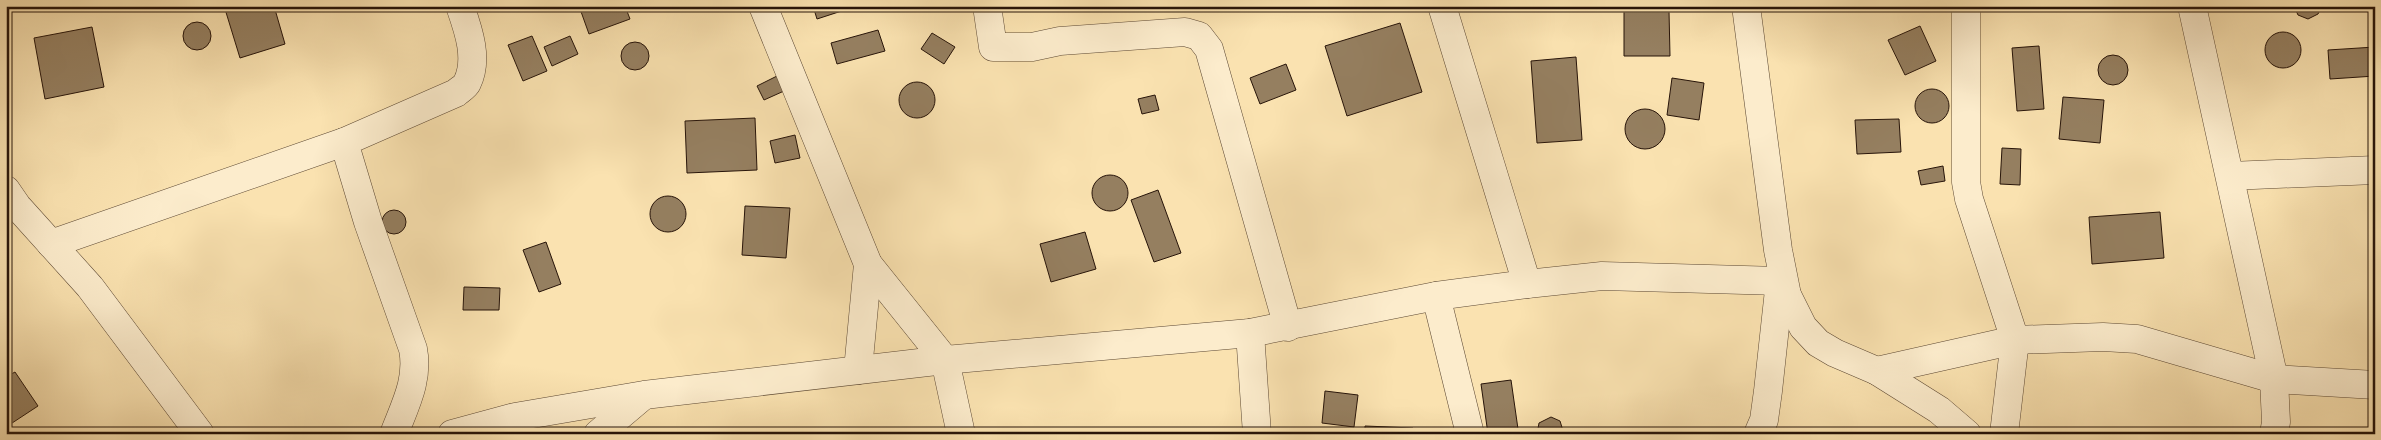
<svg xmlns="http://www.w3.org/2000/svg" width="2381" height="440" font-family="'IM FELL English',serif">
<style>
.building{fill:#957f60;stroke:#271409}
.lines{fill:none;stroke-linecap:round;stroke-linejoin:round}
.street-casing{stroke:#5c4833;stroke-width:29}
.street{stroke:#fceccc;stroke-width:28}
</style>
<rect width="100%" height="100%" fill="#fae2b0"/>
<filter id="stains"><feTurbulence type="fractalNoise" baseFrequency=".004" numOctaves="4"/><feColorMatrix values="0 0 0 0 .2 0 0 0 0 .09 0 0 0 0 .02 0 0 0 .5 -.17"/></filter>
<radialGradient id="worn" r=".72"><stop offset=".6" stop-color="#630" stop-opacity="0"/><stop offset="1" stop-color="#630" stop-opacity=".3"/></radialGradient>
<g class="building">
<polygon points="232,6 274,6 285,44 240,58 225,9"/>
<polygon points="579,6 625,6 630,19 589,34"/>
<polygon points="813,6 857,6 817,19"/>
<polygon points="2294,6 2322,6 2318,14 2308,19 2298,15"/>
<polygon points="1624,11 1669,11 1670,56 1624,56"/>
<circle cx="197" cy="36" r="14"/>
<polygon points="1400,23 1422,92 1347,116 1325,46"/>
<polygon points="1920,26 1936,61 1905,75 1888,40"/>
<polygon points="92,27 104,87 45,99 34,38"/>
<polygon points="878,30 885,51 837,64 831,43"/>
<circle cx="2283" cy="50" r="18"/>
<polygon points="932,33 955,47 944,64 921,49"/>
<polygon points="532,36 547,71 523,81 508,45"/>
<polygon points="570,36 578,54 552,66 544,47"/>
<circle cx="635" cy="56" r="14"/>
<polygon points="2039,46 2044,109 2017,111 2012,48"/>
<polygon points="2375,47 2375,76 2330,79 2328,50"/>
<circle cx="2113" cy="70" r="15"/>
<polygon points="1576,57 1582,140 1537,143 1531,61"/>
<polygon points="1286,64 1296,90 1260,104 1250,78"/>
<polygon points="777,76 784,91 764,100 757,86"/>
<polygon points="1672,78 1704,83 1699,120 1667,115"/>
<circle cx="917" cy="100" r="18"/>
<circle cx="1932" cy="106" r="17"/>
<polygon points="1155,95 1159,110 1142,114 1138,99"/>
<polygon points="2063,97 2104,100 2100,143 2059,139"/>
<circle cx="1645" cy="129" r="20"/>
<polygon points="755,118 757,170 687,173 685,121"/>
<polygon points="1899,119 1901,152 1857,154 1855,120"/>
<polygon points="795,135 800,158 775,163 770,141"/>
<polygon points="2002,148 2021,149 2020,185 2000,184"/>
<polygon points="1943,166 1945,181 1921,185 1918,171"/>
<circle cx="1110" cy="193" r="18"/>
<polygon points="1158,190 1181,253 1154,262 1131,200"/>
<circle cx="668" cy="214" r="18"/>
<polygon points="745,206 790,208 786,258 742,255"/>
<circle cx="394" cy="222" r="12"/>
<polygon points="2160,212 2164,258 2092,264 2089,217"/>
<polygon points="1085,232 1096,269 1051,282 1040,244"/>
<polygon points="546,242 561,284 539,292 523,250"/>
<polygon points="464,287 500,288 499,310 463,310"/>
<polygon points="15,372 38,406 6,427 6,377"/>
<polygon points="1511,380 1518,429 1488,434 1481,384"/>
<polygon points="1325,391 1358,395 1354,427 1322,423"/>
<polygon points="1551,417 1560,421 1564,434 1537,434 1539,423"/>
<polygon points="1365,426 1413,428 1413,434 1365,434"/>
</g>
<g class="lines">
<g class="street-casing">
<g id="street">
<polyline points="763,6 868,264 945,360 961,434"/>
<polyline points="987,6 993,47 1032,47 1060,41 1185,32 1199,36 1209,49 1288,327"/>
<polyline points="1442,6 1527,284"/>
<polyline points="1746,6 1778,250 1787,295 1803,327 1818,343 1835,353 1877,371 1939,410 1967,434"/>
<polyline points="1966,6 1966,182 1969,199 2015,340 2004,434"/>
<polyline points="2192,6 2274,379 2276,422 2274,434"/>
<polyline points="2230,176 2375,170"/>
<polyline points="6,190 17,206 90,287 200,434"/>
<polyline points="51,244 344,142"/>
<polyline points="1436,296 1470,434"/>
<polyline points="1250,333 1257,434"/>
<polyline points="858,370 868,264"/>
<polyline points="1877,371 2015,340 2103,337 2137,339 2274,379 2375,385"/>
<path d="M 394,434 C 405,405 419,380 413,349 L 368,222 L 344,142 L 456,93 C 459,90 465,87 467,83 C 479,59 468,29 460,6"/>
<polyline points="452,434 515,417 644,395 945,360 1250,333 1436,296 1527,284 1602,276 1780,281 1787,295"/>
<polyline points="598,434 643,396"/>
<polyline points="1758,434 1764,420 1768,391 1780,281"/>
</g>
</g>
<use href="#street" class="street"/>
</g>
<rect width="2381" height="440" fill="none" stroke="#fae2b0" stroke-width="25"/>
<rect x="8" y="8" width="2366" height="425" fill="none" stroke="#271409" stroke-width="2.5"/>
<rect x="12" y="12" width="2356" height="415" fill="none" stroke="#271409"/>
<rect width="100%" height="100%" filter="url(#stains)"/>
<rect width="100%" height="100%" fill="url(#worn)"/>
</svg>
